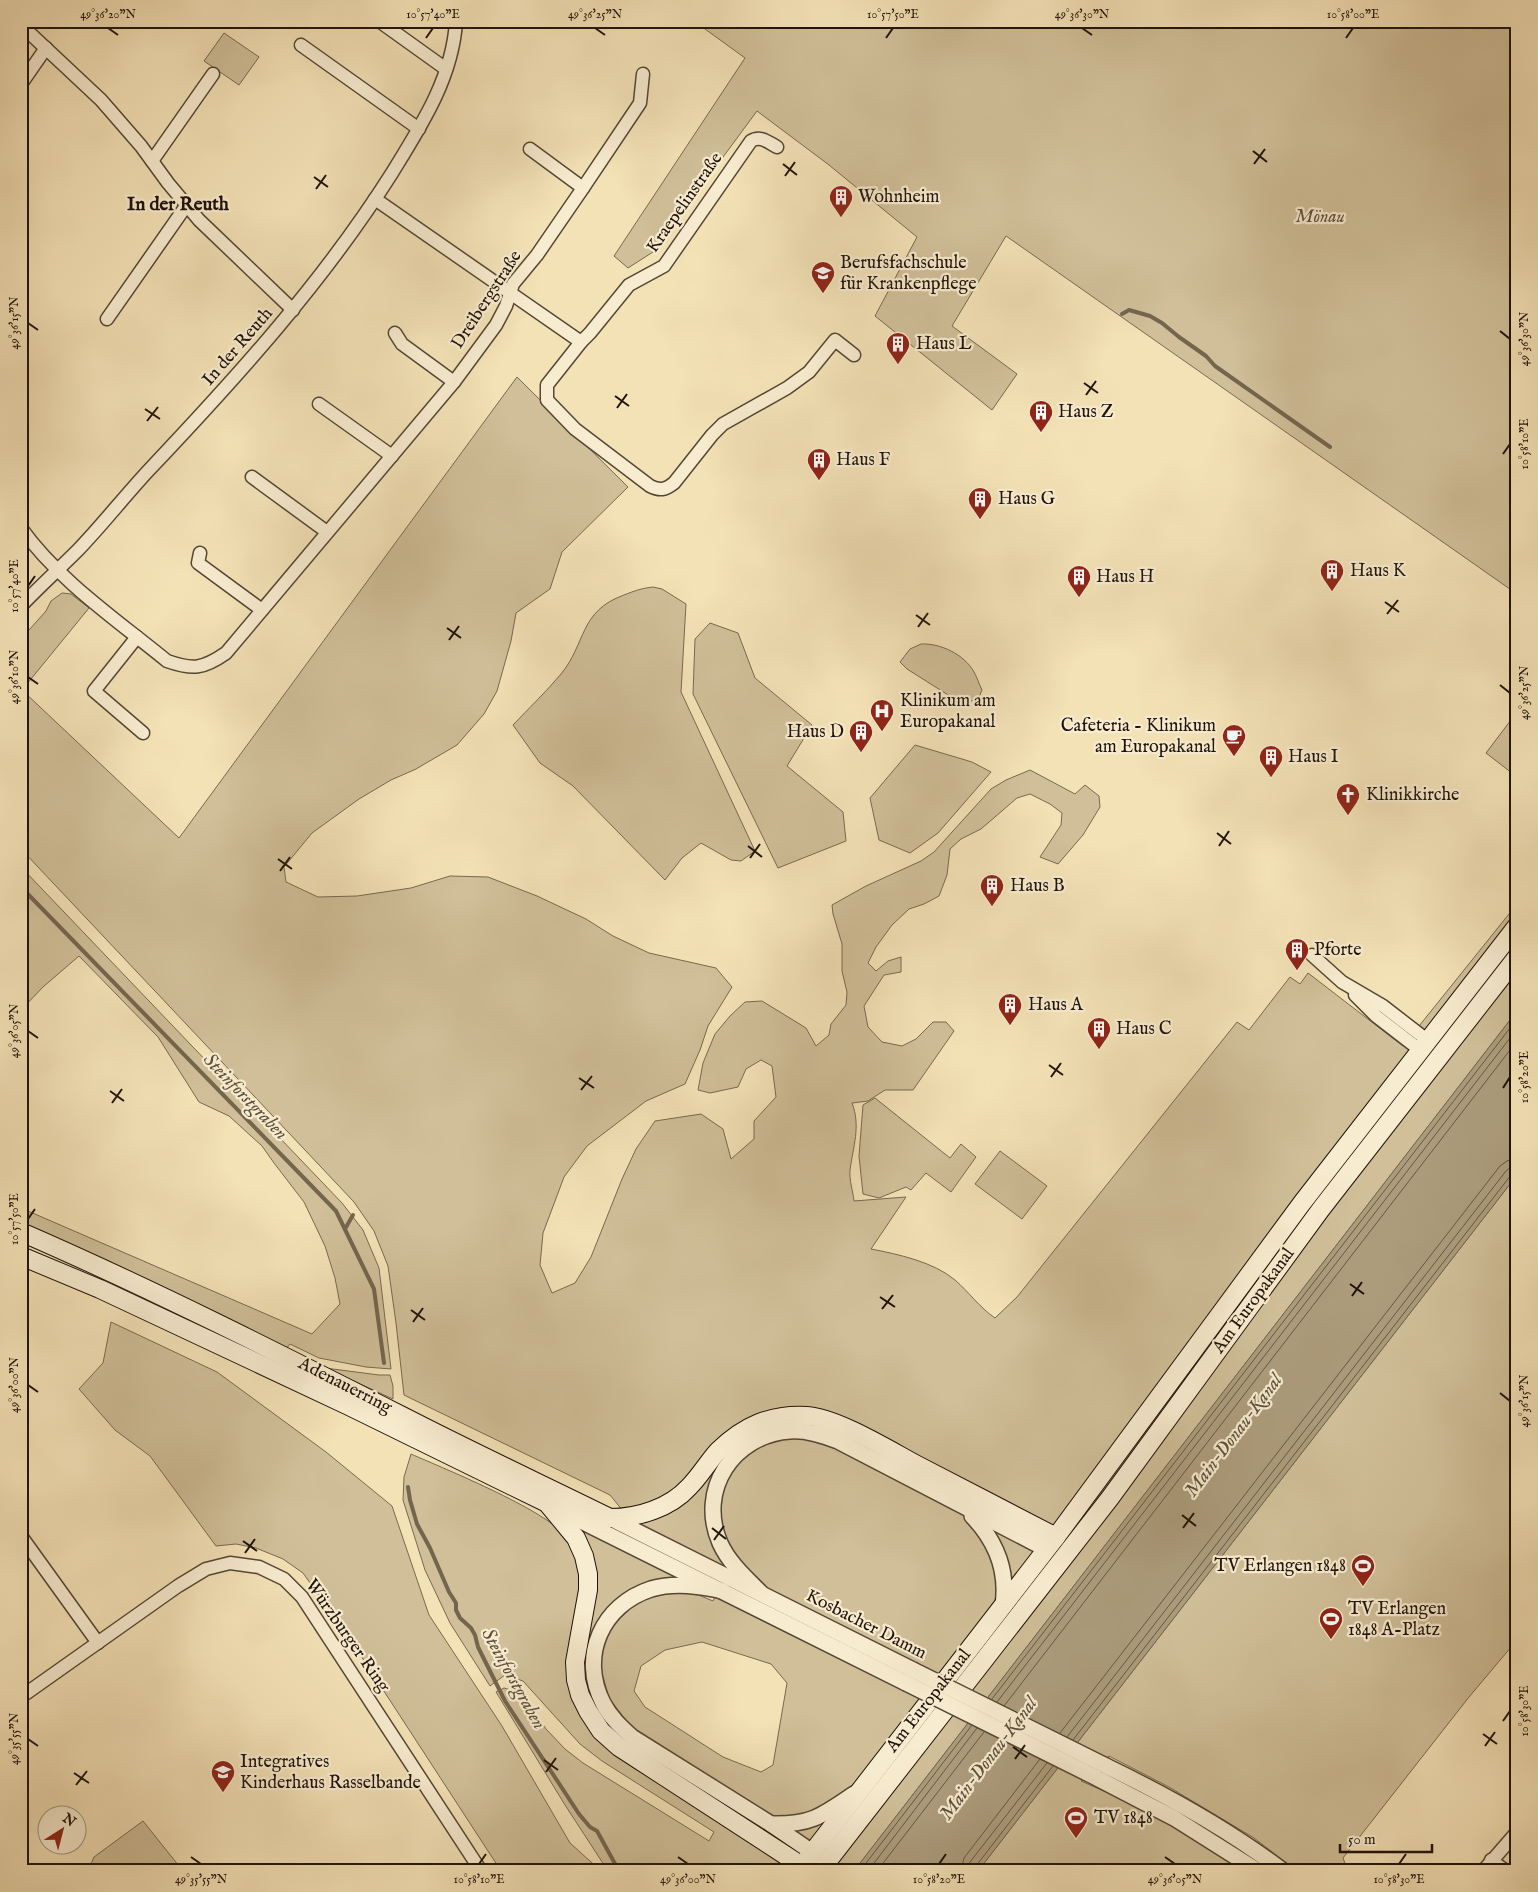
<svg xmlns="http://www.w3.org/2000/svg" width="1538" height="1892" font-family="'IM FELL English',serif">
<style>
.green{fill:#d0bf99;stroke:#786950;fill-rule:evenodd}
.water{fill:#ac9c7c;stroke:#74654e}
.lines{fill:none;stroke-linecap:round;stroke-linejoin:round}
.shore{stroke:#665842;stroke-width:1}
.stream{stroke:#74654e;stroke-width:4}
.minor-casing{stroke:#544734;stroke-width:15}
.tertiary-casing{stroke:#544734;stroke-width:18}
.secondary-casing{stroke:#1f1308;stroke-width:20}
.minor{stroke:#f8ecd0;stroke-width:12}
.tertiary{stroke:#f8ecd0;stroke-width:15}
.secondary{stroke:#f8ecd0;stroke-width:18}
.tertiary-bridge-casing{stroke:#544734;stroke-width:18;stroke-linecap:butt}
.tertiary-bridge{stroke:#f8ecd0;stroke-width:15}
.ticks{fill:none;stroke:#1f1308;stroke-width:2}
.labels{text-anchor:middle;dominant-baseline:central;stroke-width:4.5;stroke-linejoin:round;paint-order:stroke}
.poi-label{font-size:18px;fill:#1f1308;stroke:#f8ecd0;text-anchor:start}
.street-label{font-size:18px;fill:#1f1308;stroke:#f8ecd0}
.park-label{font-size:18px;font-style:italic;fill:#5d4f3b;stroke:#f8ecd0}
.neighbourhood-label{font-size:19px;font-weight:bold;fill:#1f1308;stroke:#f8ecd0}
.water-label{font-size:19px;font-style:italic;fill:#5e513c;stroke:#f8ecd0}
.neatline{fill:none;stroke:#1f1308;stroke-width:2}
.ticks-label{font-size:12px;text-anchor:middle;fill:#1f1308}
</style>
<rect width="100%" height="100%" fill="#f4e2b7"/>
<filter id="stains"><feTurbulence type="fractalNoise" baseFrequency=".004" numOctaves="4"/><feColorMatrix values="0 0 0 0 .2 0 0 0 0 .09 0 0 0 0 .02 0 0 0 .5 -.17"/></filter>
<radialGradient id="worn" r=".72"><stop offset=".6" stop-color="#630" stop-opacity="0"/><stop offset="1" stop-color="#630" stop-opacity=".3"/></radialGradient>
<g class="green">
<polygon points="694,21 1517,21 1517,594 1006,236 952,326 1017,374 992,410 875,316 917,237 829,165 757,111 653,252 628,268 614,256 745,58"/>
<polygon points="224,33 259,57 239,85 204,61"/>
<path d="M 517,377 L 628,487 L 562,552 L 550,589 L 516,613 L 511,641 L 497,691 L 484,714 L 457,745 L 416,769 L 391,780 L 359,799 L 312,833 L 284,867 L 286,882 L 318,897 L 357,896 L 411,888 L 450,876 L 488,877 L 537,896 L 586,919 L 613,936 L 649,953 L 716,968 L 732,987 L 708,1026 L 700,1050 L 685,1084 L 646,1101 L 587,1146 L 564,1177 L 543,1233 L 540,1265 L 552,1293 L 575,1283 L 591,1257 L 622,1179 L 636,1149 L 655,1121 L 701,1114 L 723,1129 L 731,1159 L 754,1139 L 754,1121 L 776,1097 L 772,1066 L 761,1060 L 746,1069 L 738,1087 L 710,1093 L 698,1090 L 703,1063 L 715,1034 L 730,1016 L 745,1002 L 762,1001 L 806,1028 L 816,1046 L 829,1035 L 831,1024 L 846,1005 L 847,992 L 842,971 L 842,944 L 833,914 L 832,905 L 866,886 L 921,861 L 934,852 L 991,789 L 1006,780 L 1030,770 L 1075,794 L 1085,785 L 1099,796 L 1100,807 L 1083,835 L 1058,864 L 1040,857 L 1061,825 L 1062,813 L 1050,804 L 1030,794 L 1017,798 L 981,829 L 961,839 L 950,849 L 947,875 L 939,896 L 924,904 L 909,909 L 892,925 L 876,947 L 868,963 L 876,971 L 888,961 L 901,957 L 901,972 L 884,975 L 864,1006 L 868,1027 L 882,1042 L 902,1046 L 916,1039 L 933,1022 L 946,1022 L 954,1031 L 913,1090 L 885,1090 L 868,1101 L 852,1103 C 861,1126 853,1147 850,1170 C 849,1180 853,1191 854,1201 L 906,1197 L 871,1249 C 897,1254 934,1262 955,1280 C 969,1292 979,1307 995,1318 L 1017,1297 L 1237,1022 L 1249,1030 L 1290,977 L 1300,984 L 1308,973 L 1403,1046 L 1517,904 L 1517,1011 L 854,1871 L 608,1871 L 565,1805 L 496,1692 L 504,1688 L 521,1693 L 546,1729 L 565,1749 L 583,1763 L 709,1841 L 714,1832 L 602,1761 L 580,1744 L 523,1681 L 505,1675 L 490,1686 L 450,1623 L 425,1570 L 403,1500 L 404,1477 L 411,1454 C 445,1469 554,1513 570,1541 C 585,1569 581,1604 581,1634 C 581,1660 580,1685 580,1710 L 722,1820 L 759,1809 L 632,1728 L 609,1698 L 600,1666 L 604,1639 L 620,1615 L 649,1596 L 673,1592 L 696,1594 L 713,1601 L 729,1569 L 632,1522 L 610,1495 L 404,1395 L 396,1323 L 388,1266 L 374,1231 L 354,1202 L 21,849 L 21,639 L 46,611 L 51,601 L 62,593 L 71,594 L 89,608 L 22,690 L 179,838 ZM 702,1642 L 771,1664 L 787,1683 L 773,1765 L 761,1772 L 723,1757 L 645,1707 L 634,1691 L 641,1666 L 665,1650 Z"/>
<path d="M 653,587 L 662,589 L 686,604 L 681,692 L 755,851 L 741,861 L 731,860 L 701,843 L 682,858 L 665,880 L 573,786 L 540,763 L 513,725 C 529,708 546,692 561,674 C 586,644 579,611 624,595 C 634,591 642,588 653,587 Z"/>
<polygon points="710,623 738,633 755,678 812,725 787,766 843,812 846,841 778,868 693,694 695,639"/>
<path d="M 921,644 C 940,643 964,654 974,672 C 977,677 979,684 982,690 L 979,697 L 964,705 L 907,669 L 900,662 L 910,649 Z"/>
<polygon points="1517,712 1517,777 1486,753"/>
<polygon points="915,745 972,762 991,772 938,833 910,853 879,840 870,798"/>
<polygon points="21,867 342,1203 363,1230 379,1268 391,1369 366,1367 319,1358 290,1344 286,1349 21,1225 21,1208 312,1334 340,1304 335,1278 325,1246 304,1202 274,1163 262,1146 229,1116 199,1102 158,1037 79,956 43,987 21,1010"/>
<polygon points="875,1098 950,1158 961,1144 976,1157 951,1192 926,1173 911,1190 906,1187 879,1198 863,1194 859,1156 863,1105"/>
<polygon points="1000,1151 1047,1186 1022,1219 975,1184"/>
<path d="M 1517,1175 L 1517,1640 L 1469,1697 L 1343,1858 L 1348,1871 L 1297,1871 L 1254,1838 L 1169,1787 L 1109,1756 L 1081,1781 C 1137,1805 1193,1835 1242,1871 L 978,1871 Z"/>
<polygon points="111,1322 217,1372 326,1452 392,1506 429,1615 502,1726 570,1843 601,1871 501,1871 350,1639 303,1573 283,1559 256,1548 236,1544 216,1546 150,1456 115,1430 79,1389 103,1363"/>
<polygon points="325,1368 379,1375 390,1375 393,1386 393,1399"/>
<polygon points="576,1527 687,1580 652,1582 589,1644 586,1663 581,1670 592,1608"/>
<polygon points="143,1821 183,1871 88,1871 94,1857"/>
</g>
<polygon class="water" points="1517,1011 1517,1175 978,1871 854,1871"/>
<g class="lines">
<g class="shore">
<polyline points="992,1699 1517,1019"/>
<polyline points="997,1702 1517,1029"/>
<polyline points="1004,1706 1517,1041"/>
<polyline points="1060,1733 1500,1166 1507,1161 1517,1158"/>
<polyline points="1067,1737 1506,1171 1511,1167 1517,1166"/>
<polyline points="1073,1740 1511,1175 1517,1172"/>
<polyline points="860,1871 972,1725"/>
<polyline points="868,1871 977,1728"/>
<polyline points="877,1871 984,1732"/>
<polyline points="961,1871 964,1858 1040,1759"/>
<polyline points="968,1871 970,1862 1047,1763"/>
<polyline points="974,1871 976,1866 1053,1766"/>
</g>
<g class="stream">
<polyline points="1122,314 1129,310 1150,316 1162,323 1179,337 1206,356 1215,366 1330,447"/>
<polyline points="21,887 336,1211 374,1289 384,1363"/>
<polyline points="345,1229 353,1215"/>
<polyline points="408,1487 410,1500 417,1524 430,1548 449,1592 456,1603 456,1610 460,1618 471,1628 475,1635 478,1647 505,1701 579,1814 590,1827 597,1831 619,1871"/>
</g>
<g class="minor-casing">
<g id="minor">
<polyline points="379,21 446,69"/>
<polyline points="21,25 101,100 141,146 168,183 199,220 293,310"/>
<polyline points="301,45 419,129"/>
<polyline points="21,84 46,48"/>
<path d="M 777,147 C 768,142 760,135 751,141 L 664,266 L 629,285 L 590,333 L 581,342 L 547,385 L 547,400 L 575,429 L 650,486 C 660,491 665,490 674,483 L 712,435 L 723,424 L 787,388 L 809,372 L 835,340 L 854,355"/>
<polyline points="530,149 583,188"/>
<polyline points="152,161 213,74"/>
<polyline points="375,199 581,342"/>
<polyline points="107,319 186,206"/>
<polyline points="395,333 402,344 454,382"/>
<polyline points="319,404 392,456"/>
<polyline points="252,477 327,532"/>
<path d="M 21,528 C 59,581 117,620 167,661 C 193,670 203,669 226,653 L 454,382 L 496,325 L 506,306 L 513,284 L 537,255 L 583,188 L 640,103 L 643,74"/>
<polyline points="200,553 198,563 262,610"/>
<path d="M 21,606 C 39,587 59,569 78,550 C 102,525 124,497 148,471 C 237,377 323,282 392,173 C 421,126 453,77 456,21"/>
<polyline points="137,637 94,691 143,733"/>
<polyline points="1312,955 1342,982 1383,1006 1427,1040"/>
<polyline points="1355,995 1376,1016 1420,1050"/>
<polyline points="21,1536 98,1643"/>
<polyline points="21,1697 178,1586 206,1569 230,1563 259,1567 284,1579 302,1597 481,1871"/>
<polyline points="1491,1860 1506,1871"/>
<polyline points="1483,1871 1517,1832"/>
</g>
</g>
<g class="tertiary-casing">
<g id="tertiary">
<polyline points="549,1505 906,1683"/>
<path d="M 972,1516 C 996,1541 1008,1570 1003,1605"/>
<polyline points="610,1518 913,1670"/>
<path d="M 723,1591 C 700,1586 675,1582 651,1589 C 602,1605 579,1656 603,1703 C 610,1717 621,1727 632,1737 L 771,1824 L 812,1852"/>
<path d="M 761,1593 C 746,1578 729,1563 720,1543 C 697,1490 733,1435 790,1431 C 807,1430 822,1435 838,1441 L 1046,1549"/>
<path d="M 1106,1766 C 1168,1796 1228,1829 1283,1871"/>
<polyline points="1097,1778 1174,1818 1258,1871"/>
<path d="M 771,1824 C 811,1825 822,1816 854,1794"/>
</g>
</g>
<g class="secondary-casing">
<g id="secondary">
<path d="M 21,1232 C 157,1291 288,1358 420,1425 C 483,1457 547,1487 610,1518 C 638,1518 670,1508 689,1487 C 700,1476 708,1462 718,1451 C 744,1426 770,1414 807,1416 C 837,1418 889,1450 917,1465 C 963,1489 1010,1513 1056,1537"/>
<polyline points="21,1256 100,1289 349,1406 547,1503 576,1538 584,1556 588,1574 588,1590 575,1662 576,1680 580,1695 588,1711 601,1731 619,1747 639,1760 802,1866"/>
<polyline points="798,1871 1056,1537 1302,1203 1517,926"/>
<polyline points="820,1871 1110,1498 1321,1209 1517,957"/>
</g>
</g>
<use href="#minor" class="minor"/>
<use href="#tertiary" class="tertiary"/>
<use href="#secondary" class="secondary"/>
<g class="tertiary-bridge-casing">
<g id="tertiary-bridge">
<polyline points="913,1670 1106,1766"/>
<polyline points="906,1683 1097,1778"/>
</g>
</g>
<use href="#tertiary-bridge" class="tertiary-bridge"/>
</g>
<path class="ticks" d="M 108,28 L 118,35M 595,28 L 605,35M 1082,28 L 1092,35M 426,38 L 433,28M 886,38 L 893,28M 1346,38 L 1353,28M 1253,151 L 1267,162M 783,164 L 797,175M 1254,164 L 1265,149M 785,176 L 795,162M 314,177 L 328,187M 316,189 L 326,175M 28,323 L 38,330M 1500,331 L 1510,339M 1084,383 L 1098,393M 1086,395 L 1096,381M 615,396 L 629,406M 617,408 L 627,394M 145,409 L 160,419M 147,421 L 158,407M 1503,454 L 1510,444M 28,586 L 35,576M 1385,602 L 1399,612M 1387,614 L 1398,600M 916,615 L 930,625M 918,627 L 928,613M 447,628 L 461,638M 449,640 L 459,626M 28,677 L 38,684M 1500,685 L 1510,693M 1217,833 L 1231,844M 748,846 L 762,857M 1219,846 L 1229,831M 750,858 L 760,844M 278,859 L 292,869M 280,871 L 290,857M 28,1031 L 38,1038M 1049,1065 L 1063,1075M 1051,1077 L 1061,1063M 579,1078 L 594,1088M 1503,1088 L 1510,1077M 581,1090 L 592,1076M 110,1091 L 124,1101M 112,1103 L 122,1089M 28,1219 L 35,1209M 1350,1284 L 1364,1294M 1352,1296 L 1362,1282M 880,1297 L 895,1307M 882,1309 L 893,1295M 411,1310 L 425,1320M 413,1322 L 423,1308M 28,1385 L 38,1392M 1500,1393 L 1510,1401M 1182,1515 L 1196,1526M 712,1528 L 726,1539M 1183,1528 L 1194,1513M 714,1540 L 724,1526M 243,1541 L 257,1551M 245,1553 L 255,1539M 1503,1721 L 1510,1711M 1483,1734 L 1497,1744M 28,1739 L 38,1746M 1485,1746 L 1495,1732M 1013,1747 L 1027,1757M 1015,1759 L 1025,1745M 544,1760 L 558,1770M 546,1772 L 556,1758M 74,1773 L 89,1783M 76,1785 L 87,1771M 191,1857 L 201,1864M 678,1857 L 688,1864M 1165,1857 L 1175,1864M 479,1864 L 486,1854M 939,1864 L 946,1854M 1399,1864 L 1406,1854"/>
<defs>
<g id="building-pin" transform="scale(1.25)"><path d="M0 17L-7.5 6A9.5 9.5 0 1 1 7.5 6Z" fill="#8f2418" stroke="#f8ecd0"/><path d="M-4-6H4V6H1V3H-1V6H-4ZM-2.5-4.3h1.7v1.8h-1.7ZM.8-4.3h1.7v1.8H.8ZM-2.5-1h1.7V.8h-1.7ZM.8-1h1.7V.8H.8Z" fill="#fff"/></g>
<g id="university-pin" transform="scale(1.25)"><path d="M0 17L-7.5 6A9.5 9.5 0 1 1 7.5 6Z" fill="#8f2418" stroke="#f8ecd0"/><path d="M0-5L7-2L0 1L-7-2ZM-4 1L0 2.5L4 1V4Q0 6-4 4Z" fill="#fff"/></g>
<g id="hospital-pin" transform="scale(1.25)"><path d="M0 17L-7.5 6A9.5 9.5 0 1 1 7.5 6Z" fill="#8f2418" stroke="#f8ecd0"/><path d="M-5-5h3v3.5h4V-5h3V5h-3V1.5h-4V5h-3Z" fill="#fff"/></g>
<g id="cafe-pin" transform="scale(1.25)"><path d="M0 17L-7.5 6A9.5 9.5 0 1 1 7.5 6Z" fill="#8f2418" stroke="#f8ecd0"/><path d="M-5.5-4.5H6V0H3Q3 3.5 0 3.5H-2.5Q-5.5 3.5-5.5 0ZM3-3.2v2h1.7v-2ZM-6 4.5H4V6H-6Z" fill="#fff"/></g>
<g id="church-pin" transform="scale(1.25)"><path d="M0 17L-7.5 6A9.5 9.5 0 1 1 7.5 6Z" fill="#8f2418" stroke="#f8ecd0"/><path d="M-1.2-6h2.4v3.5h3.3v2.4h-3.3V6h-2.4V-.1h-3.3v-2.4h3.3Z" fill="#fff"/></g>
<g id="stadium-pin" transform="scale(1.25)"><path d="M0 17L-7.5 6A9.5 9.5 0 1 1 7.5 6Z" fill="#8f2418" stroke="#f8ecd0"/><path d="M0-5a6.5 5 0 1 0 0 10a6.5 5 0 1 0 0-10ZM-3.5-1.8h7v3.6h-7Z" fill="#fff"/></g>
<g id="school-pin" transform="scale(1.25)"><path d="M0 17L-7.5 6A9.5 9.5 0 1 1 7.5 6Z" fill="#8f2418" stroke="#f8ecd0"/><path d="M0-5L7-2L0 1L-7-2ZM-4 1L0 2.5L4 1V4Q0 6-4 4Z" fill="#fff"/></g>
</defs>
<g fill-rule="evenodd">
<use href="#building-pin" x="841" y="197"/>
<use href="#university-pin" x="823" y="273"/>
<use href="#building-pin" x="898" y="344"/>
<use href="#building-pin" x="1041" y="412"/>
<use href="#building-pin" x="819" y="460"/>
<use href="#building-pin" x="980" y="499"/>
<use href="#building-pin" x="1332" y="571"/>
<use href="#building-pin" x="1079" y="577"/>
<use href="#hospital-pin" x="882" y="711"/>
<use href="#building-pin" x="861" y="732"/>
<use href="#cafe-pin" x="1234" y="736"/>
<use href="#building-pin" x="1271" y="757"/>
<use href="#church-pin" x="1348" y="795"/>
<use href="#building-pin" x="992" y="886"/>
<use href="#building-pin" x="1297" y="950"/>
<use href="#building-pin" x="1010" y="1005"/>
<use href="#building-pin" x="1099" y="1029"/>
<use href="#stadium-pin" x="1363" y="1566"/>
<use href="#stadium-pin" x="1331" y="1619"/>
<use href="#school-pin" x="223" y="1772"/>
<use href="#stadium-pin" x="1076" y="1818"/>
</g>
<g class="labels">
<g class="poi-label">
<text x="858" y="197">Wohnheim</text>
<text x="840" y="263">Berufsfachschule<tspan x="840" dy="21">für Krankenpflege</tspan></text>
<text x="916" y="344">Haus L</text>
<text x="1058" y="412">Haus Z</text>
<text x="836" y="460">Haus F</text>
<text x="998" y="499">Haus G</text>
<text x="1350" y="571">Haus K</text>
<text x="1096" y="577">Haus H</text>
<text x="900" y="701">Klinikum am<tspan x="900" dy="21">Europakanal</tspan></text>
<text x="1216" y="726" text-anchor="end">Cafeteria - Klinikum<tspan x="1216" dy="21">am Europakanal</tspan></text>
<text x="844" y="732" text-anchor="end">Haus D</text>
<text x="1288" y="757">Haus I</text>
<text x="1366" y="795">Klinikkirche</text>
<text x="1010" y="886">Haus B</text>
<text x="1314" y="950">Pforte</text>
<text x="1028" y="1005">Haus A</text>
<text x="1116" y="1029">Haus C</text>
<text x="1346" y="1566" text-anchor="end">TV Erlangen 1848</text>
<text x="1348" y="1609">TV Erlangen<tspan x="1348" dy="21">1848 A-Platz</tspan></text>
<text x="240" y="1762">Integratives<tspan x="240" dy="21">Kinderhaus Rasselbande</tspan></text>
<text x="1094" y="1818">TV 1848</text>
</g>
<g class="street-label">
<text transform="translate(685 203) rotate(-55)">Kraepelinstraße</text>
<text transform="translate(487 300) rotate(-57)">Dreibergstraße</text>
<text transform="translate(238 347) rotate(-49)">In der Reuth</text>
<text transform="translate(1254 1301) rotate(-54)">Am Europakanal</text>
<text transform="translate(345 1386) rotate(27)">Adenauerring</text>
<text transform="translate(866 1625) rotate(27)">Kosbacher Damm</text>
<text transform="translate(347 1636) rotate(55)">Würzburger Ring</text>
<text transform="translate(929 1701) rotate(-52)">Am Europakanal</text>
</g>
<g class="park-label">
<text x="1320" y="217">Mönau</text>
</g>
<g class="neighbourhood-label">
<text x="178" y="205">In der Reuth</text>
</g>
<g class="water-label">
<text transform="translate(245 1097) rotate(46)">Steinforstgraben</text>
<text transform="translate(1234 1436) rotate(-53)">Main-Donau-Kanal</text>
<text transform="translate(513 1679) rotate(61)">Steinforstgraben</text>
<text transform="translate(989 1759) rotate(-53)">Main-Donau-Kanal</text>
</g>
</g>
<rect width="1538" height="1892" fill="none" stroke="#f4e2b7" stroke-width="55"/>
<g transform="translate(62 1830) rotate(36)"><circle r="24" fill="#f8ecd0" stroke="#a19580"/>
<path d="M0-4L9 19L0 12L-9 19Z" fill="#8f2418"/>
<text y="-8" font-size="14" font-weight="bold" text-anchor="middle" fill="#1f1308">N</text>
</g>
<path d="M1340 1844v8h92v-8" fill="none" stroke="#1f1308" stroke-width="2.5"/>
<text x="1348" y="1844" font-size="15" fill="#1f1308" stroke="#f8ecd0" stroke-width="4" paint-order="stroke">50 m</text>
<rect x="28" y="28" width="1482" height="1836" class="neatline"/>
<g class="ticks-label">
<text x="108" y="18">49°36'20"N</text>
<text x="433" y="18">10°57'40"E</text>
<text x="595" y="18">49°36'25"N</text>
<text x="893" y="18">10°57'50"E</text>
<text x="1082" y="18">49°36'30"N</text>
<text x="1353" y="18">10°58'00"E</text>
<text transform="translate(14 323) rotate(-90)" y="4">49°36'15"N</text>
<text transform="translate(1524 339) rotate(-90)" y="4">49°36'30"N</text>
<text transform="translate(1524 444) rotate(-90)" y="4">10°58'10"E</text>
<text transform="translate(14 586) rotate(-90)" y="4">10°57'40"E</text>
<text transform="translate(14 677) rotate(-90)" y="4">49°36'10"N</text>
<text transform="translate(1524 693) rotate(-90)" y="4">49°36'25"N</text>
<text transform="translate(14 1031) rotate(-90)" y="4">49°36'05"N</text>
<text transform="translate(1524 1077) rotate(-90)" y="4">10°58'20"E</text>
<text transform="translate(14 1219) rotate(-90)" y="4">10°57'50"E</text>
<text transform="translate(14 1385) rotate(-90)" y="4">49°36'00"N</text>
<text transform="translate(1524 1401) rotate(-90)" y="4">49°36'15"N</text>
<text transform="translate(1524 1711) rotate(-90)" y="4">10°58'30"E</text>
<text transform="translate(14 1739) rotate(-90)" y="4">49°35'55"N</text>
<text x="201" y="1883">49°35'55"N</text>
<text x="479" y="1883">10°58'10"E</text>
<text x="688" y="1883">49°36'00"N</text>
<text x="939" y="1883">10°58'20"E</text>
<text x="1175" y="1883">49°36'05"N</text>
<text x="1399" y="1883">10°58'30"E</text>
</g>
<rect width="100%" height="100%" filter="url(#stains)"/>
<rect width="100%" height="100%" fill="url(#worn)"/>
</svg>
